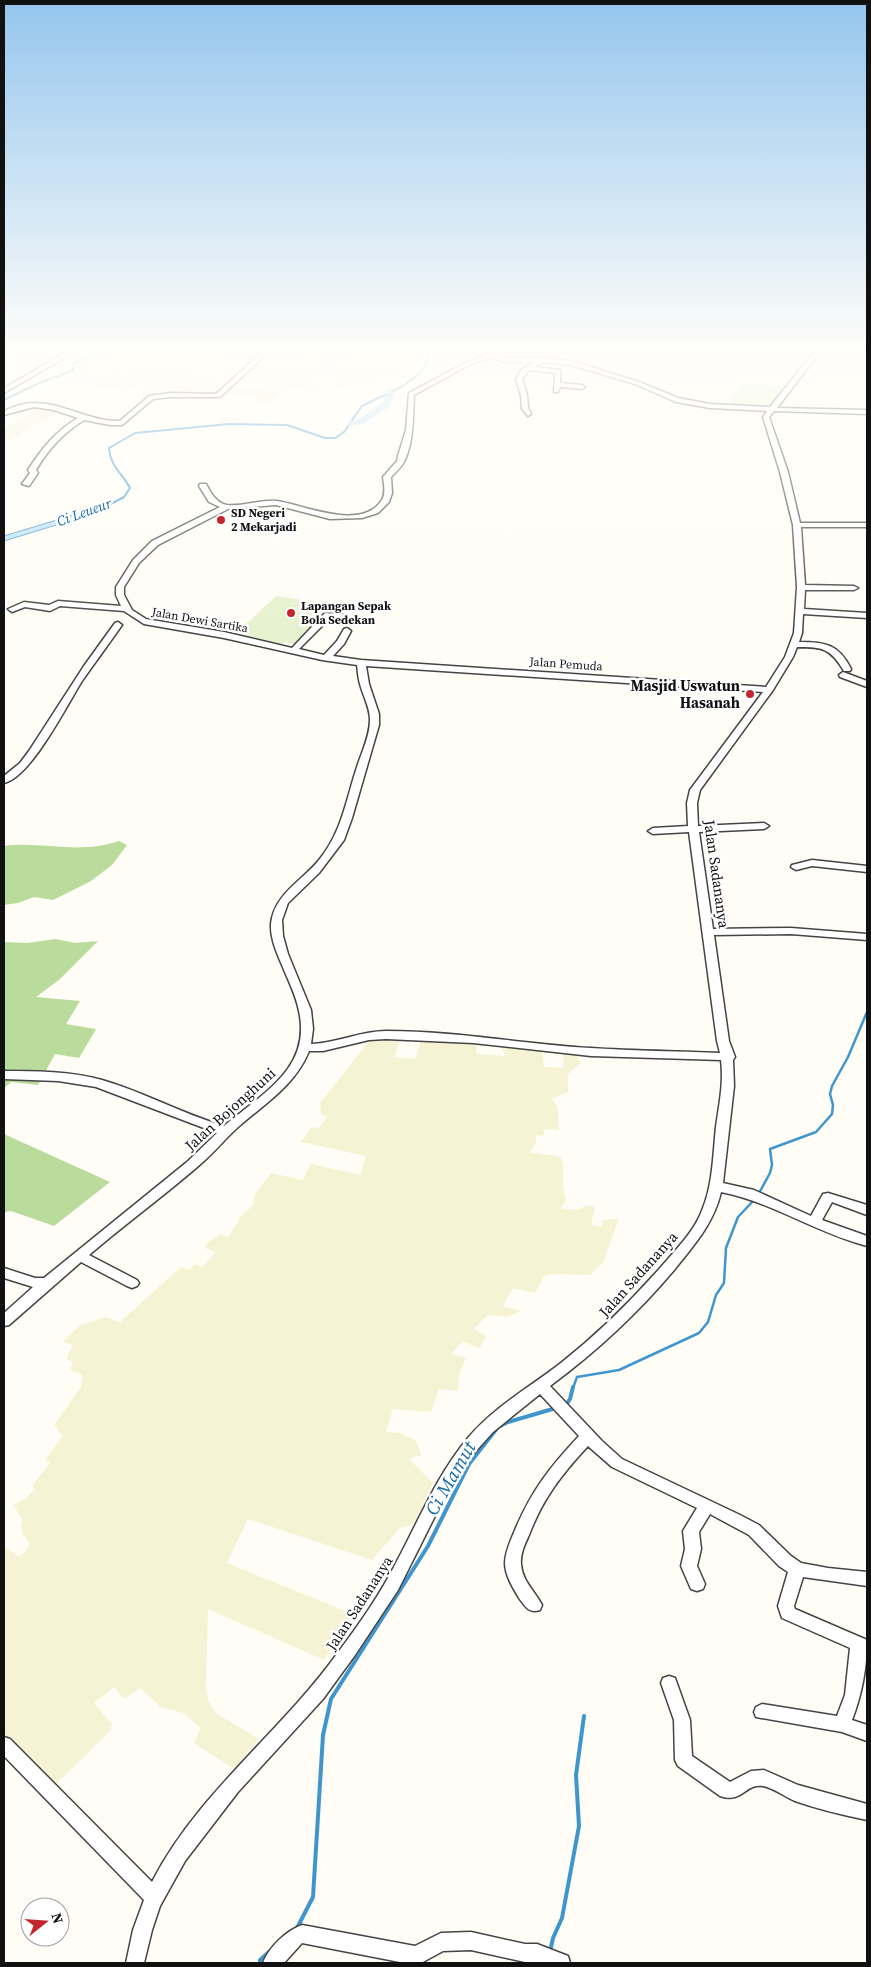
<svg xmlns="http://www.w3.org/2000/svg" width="871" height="1967" font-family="'Source Serif 4',serif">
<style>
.farmland{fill:#f6f3d4}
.forest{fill:#b9dc9c}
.pitch{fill:#e6f2cf}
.water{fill:#b9e0f7;stroke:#3f96cf}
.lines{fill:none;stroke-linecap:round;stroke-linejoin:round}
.stream-far2{stroke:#3f96cf;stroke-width:2}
.stream-far1{stroke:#3f96cf;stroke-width:2.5}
.stream{stroke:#3f96cf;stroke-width:4}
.river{fill:#b9e0f7;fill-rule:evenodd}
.minor-casing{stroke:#444;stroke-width:3}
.minor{fill:#fff;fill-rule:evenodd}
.poi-dot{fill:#c4262e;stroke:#fff;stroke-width:2}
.labels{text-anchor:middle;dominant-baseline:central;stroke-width:5;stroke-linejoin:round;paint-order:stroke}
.far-poi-label{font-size:12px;font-weight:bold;fill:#111;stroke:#fff;text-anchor:start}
.far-street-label{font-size:12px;fill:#111;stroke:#fff}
.far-water-label{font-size:14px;font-style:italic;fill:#1768a6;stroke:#fff}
.poi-label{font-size:15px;font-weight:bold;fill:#111;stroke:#fff;text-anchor:end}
.street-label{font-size:15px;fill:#111;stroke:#fff}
.near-water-label{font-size:19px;font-style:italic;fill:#1768a6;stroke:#fff}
</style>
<rect width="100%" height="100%" fill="#fffdf5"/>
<g class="farmland">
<polygon points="111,352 264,352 250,364 227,358 221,362 245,368 237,376 190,364 183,369 219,376 210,383 227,386 217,395 149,396 141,395 148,389 142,388 151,381 146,379 128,391 112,387 106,390 91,387 100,382 93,380 103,376 108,378 115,375 122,376 127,373 124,372 126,370 122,370 113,374 96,369 89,372 95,374 88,377 74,374 81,370 76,367 77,363"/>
<polygon points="301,352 332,352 317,364 322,367 322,373 312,383 318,387 320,391 286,388 280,392 269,403 260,403 260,398 223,397 225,394 222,394 228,388 261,390 266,382 238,379 265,354 306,359 312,354"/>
<polygon points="357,352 421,352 422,358 414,371 403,370 394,377 373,377 373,380 378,380 376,382 357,383 356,385 340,388 334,385 333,380 342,378 336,371 340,370 339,367 334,367 343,358"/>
<polygon points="40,406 61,412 25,430 4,443 4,429 36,411 32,409"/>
<polygon points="373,1036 402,1036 394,1057 415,1059 422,1037 476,1043 477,1054 505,1056 500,1044 542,1049 544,1067 563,1068 564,1050 574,1052 581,1063 568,1074 568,1092 552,1098 558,1109 559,1130 545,1129 543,1136 536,1135 536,1144 530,1152 561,1157 563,1165 563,1187 566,1200 561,1208 576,1210 586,1206 595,1206 591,1225 602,1227 603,1220 619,1219 603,1262 590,1275 551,1274 544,1277 535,1293 513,1288 503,1306 521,1311 507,1317 488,1315 474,1329 486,1336 479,1349 463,1341 451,1354 466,1358 459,1374 458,1391 439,1389 431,1412 393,1409 386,1432 400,1433 415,1440 422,1455 409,1459 433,1483 413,1524 400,1528 372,1560 248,1519 227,1563 353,1614 324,1660 208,1609 206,1685 208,1701 216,1713 259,1739 234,1769 194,1743 201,1728 183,1713 161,1707 140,1688 124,1699 114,1687 94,1703 112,1724 111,1730 51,1789 4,1742 4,1547 18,1556 24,1553 28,1547 29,1543 23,1535 21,1524 23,1520 13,1505 25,1499 35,1489 32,1486 50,1463 45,1460 63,1435 58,1432 58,1428 54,1425 81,1387 83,1375 70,1370 73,1362 66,1359 73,1345 63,1342 79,1326 106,1317 120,1322 181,1267 189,1270 194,1264 203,1267 215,1252 205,1248 208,1243 220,1234 228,1237 239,1221 238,1219 253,1205 255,1194 271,1173 302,1180 311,1164 360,1175 366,1156 301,1142 312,1127 319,1128 327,1117 321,1114 320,1103"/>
</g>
<g class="forest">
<path d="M 119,841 L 127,845 L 112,865 L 91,881 L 53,900 L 34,897 L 18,903 L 4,905 L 4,846 C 44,841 78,855 119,841 Z"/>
<polygon points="56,939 75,943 98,941 60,979 36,997 80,1001 66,1024 96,1029 79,1058 55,1054 38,1085 11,1082 4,1088 4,942 27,943"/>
<polygon points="4,1134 110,1182 54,1226 11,1211 4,1212"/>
</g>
<g class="pitch">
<polygon points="745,382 787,387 768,409 727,406"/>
<polygon points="276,596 329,604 320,623 297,645 285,642 281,645 234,635"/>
</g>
<polygon class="water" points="106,507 102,511 4,541 4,536 86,511"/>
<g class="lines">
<g class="stream-far2">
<polyline points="4,400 39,383 69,372 73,370 72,364 101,352"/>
<path d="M 103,508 L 124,497 L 130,488 C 122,473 110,466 109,448 L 135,433 L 229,424 L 287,425 L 325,438 L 335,438 L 344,432 L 362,406 L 403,386 L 420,373 L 426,364 L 430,352"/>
</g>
<g class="stream-far1">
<polyline points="758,1195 770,1173 772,1165 770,1149 816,1132 832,1114 833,1105 830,1094 832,1086 848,1057 867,1012"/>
<polyline points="573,1388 577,1377 619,1370 699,1333 708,1322 716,1295 724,1283 726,1248 738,1217 755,1199"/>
</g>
<g class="stream">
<polyline points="566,1405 570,1399 573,1387"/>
<polyline points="297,1928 313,1897 323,1735 331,1699 428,1546 469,1464 498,1427 508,1422 556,1408"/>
<polyline points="550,1952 553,1938 562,1918 579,1826 576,1775 584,1716"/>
<polyline points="260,1963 260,1960 270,1951"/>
</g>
<polygon class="river" points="390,389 394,392 390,406 363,424 348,426 348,422 357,420 383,403 386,392"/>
<g class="minor-casing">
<g id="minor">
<polygon points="67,352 75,352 4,393 4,388"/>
<path d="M 262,352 L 269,352 L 220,397 L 171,397 L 153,399 L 122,425 L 110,425 L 84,420 C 63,433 49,448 36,470 L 38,473 L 29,486 L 22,484 L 30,473 L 28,470 C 42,448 56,431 78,418 L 54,410 L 34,407 L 4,415 L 4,411 C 13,407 23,403 34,403 C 64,403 90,422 120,421 L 149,396 L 171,393 L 216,394 Z"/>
<path d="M 495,352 L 504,352 L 497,356 L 506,358 L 544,358 L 572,361 L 639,382 L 678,398 L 710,404 L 770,407 L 814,352 L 820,352 L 777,408 L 867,410 L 867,414 L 774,411 L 769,417 L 788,472 L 800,523 L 867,523 L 867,527 L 801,527 L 805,585 L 854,586 L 858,588 L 854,590 L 805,590 L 804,609 L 867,613 L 867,618 L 803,614 L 802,633 L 799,642 C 825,642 839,644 851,669 L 850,671 L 844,671 C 830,648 823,647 797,647 L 793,657 L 773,690 L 700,790 L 697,803 L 698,826 L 764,823 L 769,826 L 764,829 L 699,832 L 713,929 L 791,928 L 867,934 L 867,940 L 791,934 L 714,935 L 729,1041 L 735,1057 L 733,1060 L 734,1086 L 723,1183 L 754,1190 L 811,1216 L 823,1194 L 828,1193 L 867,1205 L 867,1215 L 832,1202 L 822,1220 L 867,1236 L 867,1246 C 817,1233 772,1202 721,1192 C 714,1223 694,1245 675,1269 C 638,1313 596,1352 550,1386 L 602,1441 L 622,1459 L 740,1515 L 759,1525 L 791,1556 L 801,1563 L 828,1568 L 867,1572 L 867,1586 L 803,1577 L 794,1606 L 795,1609 L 867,1640 C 867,1666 862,1694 852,1720 L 867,1725 L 867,1741 L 842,1732 L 756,1717 L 754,1712 L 756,1707 L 762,1704 L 837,1716 L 845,1695 L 850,1648 L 782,1618 L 778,1606 L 788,1572 L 779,1566 L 749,1535 L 710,1514 L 699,1532 L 701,1549 L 697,1566 L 705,1584 L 703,1589 L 697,1591 L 691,1589 L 681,1566 L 685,1549 L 683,1531 L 697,1508 L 612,1467 L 588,1446 C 562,1474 543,1498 529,1535 C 525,1544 520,1554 521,1564 C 522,1581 535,1591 542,1605 L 540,1610 C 529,1614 525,1606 519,1598 C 513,1588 505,1575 505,1563 C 505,1552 511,1540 515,1530 C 532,1490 550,1467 579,1436 L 540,1394 L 493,1432 L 466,1462 L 442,1502 L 398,1590 L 355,1655 L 323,1699 L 238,1792 L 185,1861 L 160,1906 L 152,1930 L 144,1963 L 126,1963 L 133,1930 L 144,1900 L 4,1756 L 4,1737 L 10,1739 L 152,1882 C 197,1794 280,1733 337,1654 C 359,1624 380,1595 396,1563 C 419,1520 437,1475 468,1438 C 494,1407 530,1387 561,1363 C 600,1332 635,1297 668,1259 C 682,1243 696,1228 703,1208 C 713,1183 713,1155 716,1127 C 719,1105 724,1083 721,1060 L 591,1056 L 473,1043 L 386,1039 L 369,1040 L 323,1051 L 309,1051 C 295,1086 264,1104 237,1128 C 223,1141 211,1156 196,1168 C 161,1198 124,1225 89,1255 L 137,1280 L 139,1283 L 137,1286 L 132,1288 L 127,1286 L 81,1262 L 9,1325 L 4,1326 L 4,1313 L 33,1287 L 4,1278 L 4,1268 L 35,1278 L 44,1278 L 187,1162 L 217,1133 L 96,1087 L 58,1081 L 4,1079 L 4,1071 C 36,1071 71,1071 102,1080 C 144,1092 182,1114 224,1126 C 261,1094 312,1069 299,1011 C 296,995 288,980 282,965 C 276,951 268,933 272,918 C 278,892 303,880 319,860 C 342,832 346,800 357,767 C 362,751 370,736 370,720 C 370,707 363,696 360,684 C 358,678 358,671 357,665 L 322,660 L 224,638 L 144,624 L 124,611 L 60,606 L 50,611 L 25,607 L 12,612 L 8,609 L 24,602 L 49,605 L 58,601 L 121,606 L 116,595 L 116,587 L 133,560 L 152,541 L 220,507 L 209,502 L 199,486 L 200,484 L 206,484 C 211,493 216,503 227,505 C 243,507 261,499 277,501 C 305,505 361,532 382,500 C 386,493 384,484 383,477 L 397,461 L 398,456 L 406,430 L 409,393 L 467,362 ZM 490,358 L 506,362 L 534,362 L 521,370 L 516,379 L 521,395 L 522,409 L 528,416 L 531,414 L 528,407 L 527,395 L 522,379 L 529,370 L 555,373 L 554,392 L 558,392 L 560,387 L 582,389 L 585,387 L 582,385 L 560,383 L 560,370 L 535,367 L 544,362 L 571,365 L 635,384 L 676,402 L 710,408 L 767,411 L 763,417 L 780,472 L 793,525 L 797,587 L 794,633 L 785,657 L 766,687 L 361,660 L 333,656 L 344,644 L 351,631 L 347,628 L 344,629 L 337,641 L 324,655 L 299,649 L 330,618 L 345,619 L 345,615 L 325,613 L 292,648 L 224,632 L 146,619 L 132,610 L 124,595 L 124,587 L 139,563 L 158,545 L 228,509 L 276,505 L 330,519 L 362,518 L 378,513 L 389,502 L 392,493 L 391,477 C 395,473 401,467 404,462 C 414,442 413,416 414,395 L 471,364 ZM 366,666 L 763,692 L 690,790 L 687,803 L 688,826 L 653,828 L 648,831 L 653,834 L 689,832 L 717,1041 L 720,1053 C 677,1051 634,1051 591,1048 C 523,1044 455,1031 386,1031 C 361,1031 337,1043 311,1044 L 313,1029 L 311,1010 L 288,954 L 283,936 L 282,920 L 288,903 L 319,873 L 344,840 L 352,818 L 379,725 L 379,714 L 369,684 Z"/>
<path d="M 118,622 L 122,625 C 109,644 95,662 82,681 C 67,705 31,777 4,783 L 4,776 L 20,763 L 29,751 L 84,666 L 115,623 Z"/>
<polygon points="843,672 867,681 867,687 840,677 839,675"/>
<polygon points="812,860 867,866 867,872 812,866 796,870 791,867 792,865"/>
<path d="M 669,1676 L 675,1678 L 690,1720 L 692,1756 L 730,1782 L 751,1771 L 764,1770 L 798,1785 L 867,1804 L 867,1820 C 843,1815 818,1809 795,1801 C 785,1797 774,1788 763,1786 C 745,1783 742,1804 720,1796 L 678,1766 L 675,1760 L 674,1720 L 661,1683 L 663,1678 Z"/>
<path d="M 302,1925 L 415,1946 L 441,1933 L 471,1932 L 525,1944 L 537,1944 L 568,1956 L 570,1963 L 525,1962 L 471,1950 L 443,1951 L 421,1963 L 405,1963 L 302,1943 L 284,1963 L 263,1963 C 269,1947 286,1931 302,1925 Z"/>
</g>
</g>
<use href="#minor" class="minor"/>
</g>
<linearGradient id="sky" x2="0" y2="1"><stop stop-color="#95c6ee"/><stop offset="0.56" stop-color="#fffefa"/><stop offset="1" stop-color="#fffefa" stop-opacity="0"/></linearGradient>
<rect width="871" height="627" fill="url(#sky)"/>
<g class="poi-dot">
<circle cx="221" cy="520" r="5"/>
<circle cx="291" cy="613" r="5"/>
<circle cx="750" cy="694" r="5"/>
</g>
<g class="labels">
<g class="far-poi-label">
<text x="231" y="513">SD Negeri<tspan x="231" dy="14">2 Mekarjadi</tspan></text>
<text x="301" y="606">Lapangan Sepak<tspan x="301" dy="14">Bola Sedekan</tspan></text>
</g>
<g class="far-street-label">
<text transform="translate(200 620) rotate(10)">Jalan Dewi Sartika</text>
<text transform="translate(566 664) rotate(4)">Jalan Pemuda</text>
</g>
<g class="far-water-label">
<text transform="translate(84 512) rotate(-20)">Ci Leueur</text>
</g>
<g class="poi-label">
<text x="740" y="685">Masjid Uswatun<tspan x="740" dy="17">Hasanah</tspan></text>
</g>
<g class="street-label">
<text transform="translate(717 874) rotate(82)">Jalan Sadananya</text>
<text transform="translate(230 1109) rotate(-42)">Jalan Bojonghuni</text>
<text transform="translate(638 1274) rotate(-48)">Jalan Sadananya</text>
<text transform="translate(359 1603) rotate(-57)">Jalan Sadananya</text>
</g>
<g class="near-water-label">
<text transform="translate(450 1478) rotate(-60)">Ci Mamut</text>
</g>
</g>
<rect width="871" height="1967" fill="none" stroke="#111111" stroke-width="10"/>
<g transform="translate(45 1922) rotate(73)"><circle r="24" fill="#ffffff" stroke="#a0a0a0"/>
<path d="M0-4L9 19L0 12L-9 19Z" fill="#c4262e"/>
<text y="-8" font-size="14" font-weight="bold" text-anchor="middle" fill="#111111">N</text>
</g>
</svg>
